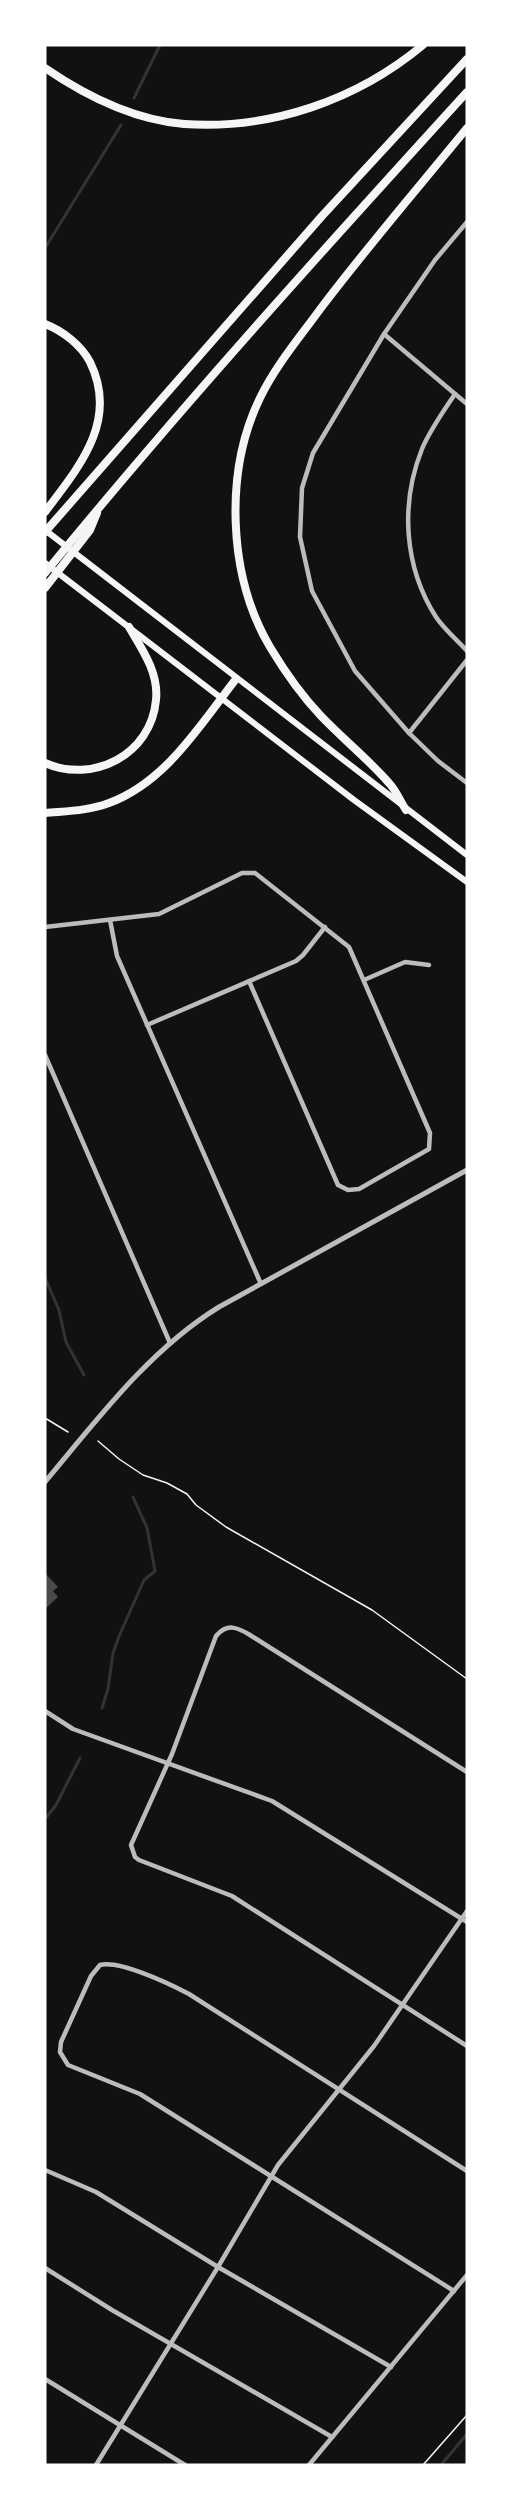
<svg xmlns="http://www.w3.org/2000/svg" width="512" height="2510" font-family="Spectral,serif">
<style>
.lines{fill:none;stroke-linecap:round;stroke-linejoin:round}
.stream{stroke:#333;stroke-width:3}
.building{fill:#4a4a4a}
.path{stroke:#f5f5f5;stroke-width:1.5}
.minor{stroke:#bcbcbc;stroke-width:4.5}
.tertiary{stroke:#bcbcbc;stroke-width:5}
.secondary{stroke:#f5f5f5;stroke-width:6}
.motorway{stroke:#f5f5f5;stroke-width:8}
</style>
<rect width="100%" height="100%" fill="#111"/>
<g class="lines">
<g class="stream">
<polyline points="134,98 160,45"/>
<polyline points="45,248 121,125"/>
<polyline points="45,1278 59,1310 66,1342 84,1375"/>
<polyline points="102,1708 108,1689 113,1653 120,1634 144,1580 155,1571 147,1528 133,1497"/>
<polyline points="45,1819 56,1805 80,1758"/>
<polyline points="441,2465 467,2434"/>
</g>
</g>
<polygon class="building" points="45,1573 58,1587 53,1591 58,1597 45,1609"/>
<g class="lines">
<g class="path">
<polyline points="45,1418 68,1432"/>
<polyline points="98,1441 119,1459 143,1475 167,1483 187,1494 196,1505 226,1527 372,1610 467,1679"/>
<polyline points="423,2465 467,2415"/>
</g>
<g class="minor">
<polyline points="467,222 435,260 384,334 313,453 302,488 300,537 312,591 355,671 409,733 438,761 467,783"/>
<polyline points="384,334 467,404"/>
<path d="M 455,394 C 443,412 430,430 422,449 C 400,504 404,567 436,617 C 444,629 457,640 467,651"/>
<polyline points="409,733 467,660"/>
<polyline points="110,920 117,956 261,1284"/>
<polyline points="45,927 159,914 242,873 255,873 349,947 430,1133 429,1149 359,1189 348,1190 338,1185 249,981"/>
<polyline points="364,980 405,962 429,965"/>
<polyline points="147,1025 296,961 303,955 325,927"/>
<polyline points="45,1055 170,1343"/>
<polyline points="45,1711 73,1729 272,1801 467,1922"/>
<path d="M 467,1772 L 250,1635 C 237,1627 227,1623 216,1636 L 172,1754 L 131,1845 L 135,1857 L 139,1860 L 232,1896 L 467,2046"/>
<polyline points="45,2170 96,2192 218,2267 391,2367"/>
<polyline points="45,2268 112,2310 332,2437"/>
<path d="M 454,2291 L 140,2094 L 68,2065 L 60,2052 L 61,2042 L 91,1976 L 100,1965 C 120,1960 170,1984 189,1994 L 467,2171"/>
<polyline points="45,2379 185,2465"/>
<polyline points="96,2465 218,2267 278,2165 374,2046 467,1911"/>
<polyline points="309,2465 467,2275"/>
</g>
<path class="tertiary" d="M 45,1482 C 97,1420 149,1350 219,1307 L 467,1170"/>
<g class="secondary">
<polyline points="45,530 467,855"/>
<polyline points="45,563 354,800 467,882"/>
</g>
<g class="motorway">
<path d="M 45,68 C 86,96 134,120 184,124 C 271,130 357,100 423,45"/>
<path d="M 45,324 C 63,331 81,345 90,362 C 119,421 79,467 45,512"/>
<polyline points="45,532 322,216 467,59"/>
<path d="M 45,573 C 180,408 323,250 467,92"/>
<polyline points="45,588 90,530 97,513"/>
<path d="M 45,763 C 93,784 151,755 156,700 C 159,673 142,649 129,627"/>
<path d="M 406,810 C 400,801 396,790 389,783 C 368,759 343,739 321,716 C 301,695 285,672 270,647 C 228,576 224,472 260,398 C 276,365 300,337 321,308 C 368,246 418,188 467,128"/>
<path d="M 45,813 C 66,811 88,811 109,803 C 166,782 200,725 236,679"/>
</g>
</g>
<rect width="512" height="2510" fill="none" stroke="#ffffff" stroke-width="93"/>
</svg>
